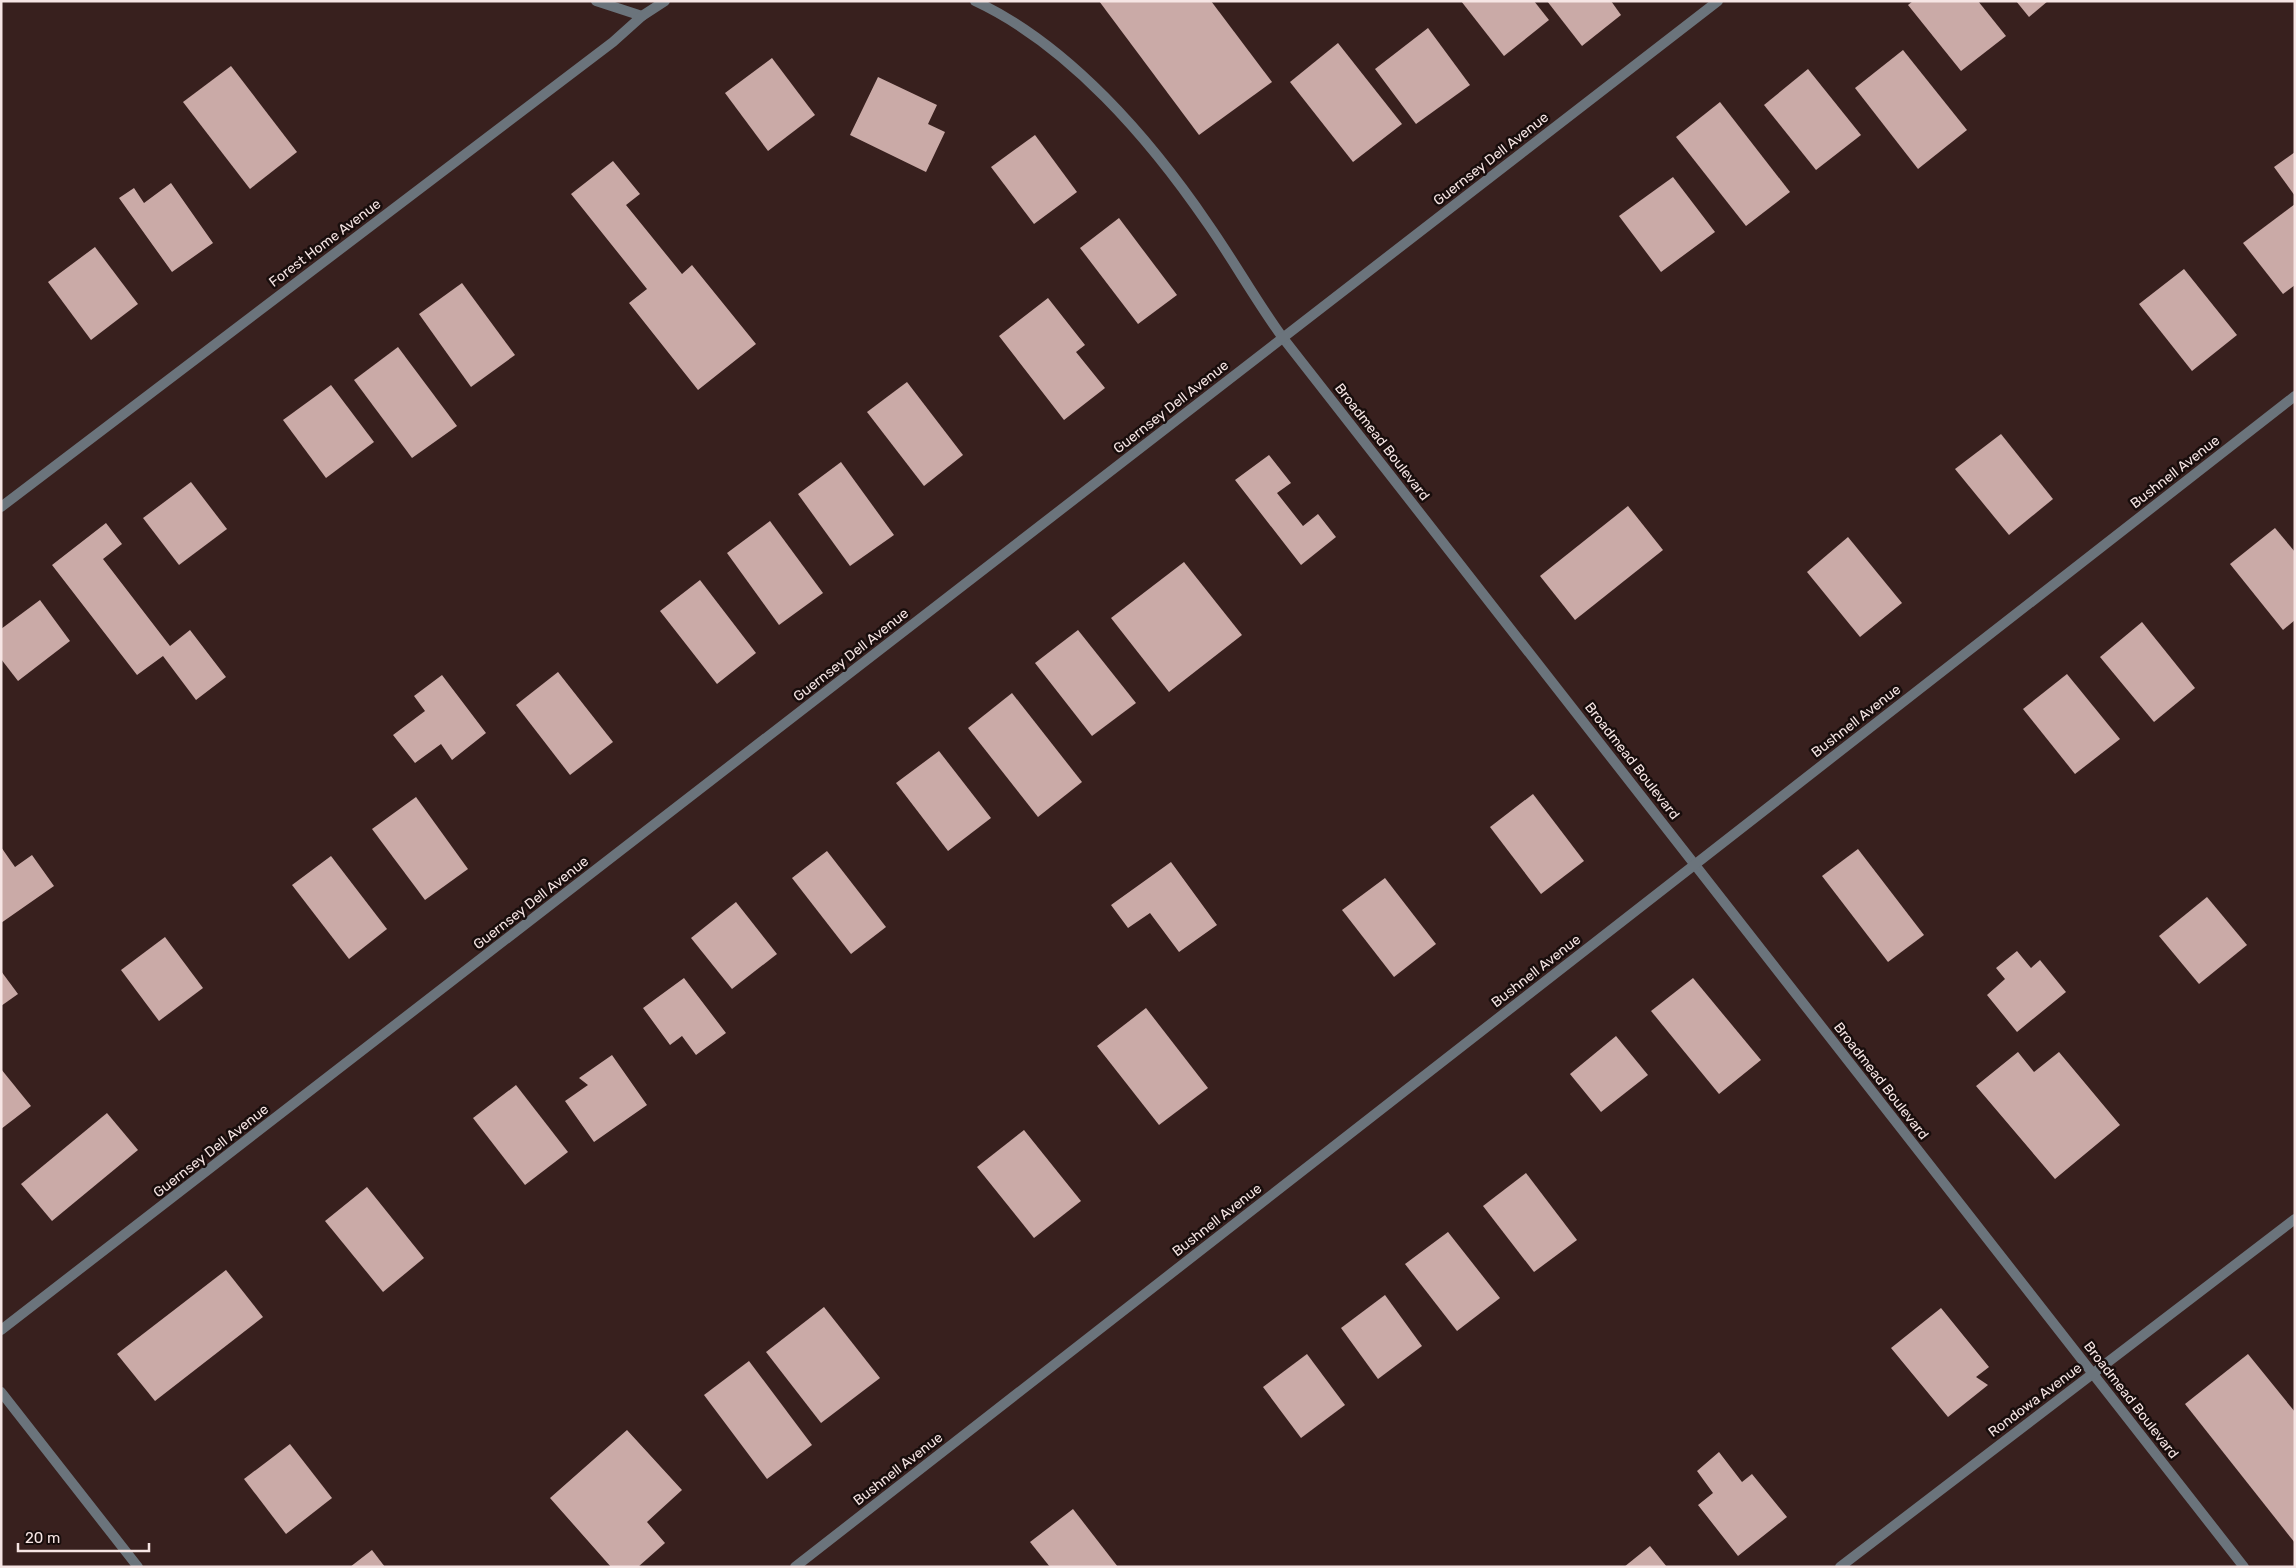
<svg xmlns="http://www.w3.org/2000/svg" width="2296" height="1568" font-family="Rubik,sans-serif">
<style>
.building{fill:#caaaa7}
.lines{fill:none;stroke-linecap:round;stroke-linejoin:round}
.minor{stroke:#6b747c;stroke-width:10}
.labels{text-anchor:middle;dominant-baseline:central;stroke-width:5;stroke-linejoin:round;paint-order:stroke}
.street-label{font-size:14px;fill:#f6e5e4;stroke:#180d0c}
</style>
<rect width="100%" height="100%" fill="#38201e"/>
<g class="building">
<polygon points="1099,1 1211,1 1272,82 1199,135"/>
<polygon points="1461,1 1534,1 1549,20 1504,56"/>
<polygon points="1547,1 1611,1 1621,15 1582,46"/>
<polygon points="1913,1 1978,1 2006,36 1961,71 1908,5"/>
<polygon points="2016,1 2048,1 2029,17"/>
<polygon points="1428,28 1470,85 1416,124 1375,69"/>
<polygon points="1338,43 1402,124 1353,162 1290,82"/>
<polygon points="1903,50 1967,130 1918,169 1855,88"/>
<polygon points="772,58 815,115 768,151 725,93"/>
<polygon points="231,66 297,152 250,189 183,102"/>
<polygon points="1808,69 1861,135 1816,170 1764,105"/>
<polygon points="878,77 937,105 928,124 945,132 926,172 850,135"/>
<polygon points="1720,102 1790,192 1746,226 1676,137"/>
<polygon points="1035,135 1077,192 1034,224 991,167"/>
<polygon points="2295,152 2295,196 2274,167"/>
<polygon points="613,161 640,194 626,205 682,274 692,265 756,344 698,390 629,303 647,289 571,194"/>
<polygon points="1673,177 1715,232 1661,272 1619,216"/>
<polygon points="171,183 213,243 172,272 119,198 134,188 144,203"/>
<polygon points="2295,204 2295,285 2283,294 2243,243"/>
<polygon points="1119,218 1177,295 1138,324 1080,248"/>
<polygon points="95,247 138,304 91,340 48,282"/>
<polygon points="2184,269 2237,335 2192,371 2139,304"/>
<polygon points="462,283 515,355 471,387 419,314"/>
<polygon points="1048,298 1085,345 1076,352 1105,388 1064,420 999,336"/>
<polygon points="398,347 457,426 412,458 354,380"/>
<polygon points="907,382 963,455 924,486 867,412"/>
<polygon points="331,385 374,442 326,478 283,420"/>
<polygon points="2001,434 2053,499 2009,535 1955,469"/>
<polygon points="1269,455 1291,483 1277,493 1303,526 1318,514 1336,537 1301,565 1235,480"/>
<polygon points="841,462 894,535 850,566 798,494"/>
<polygon points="191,482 227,529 179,565 143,518"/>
<polygon points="1628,506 1663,550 1575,620 1540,576"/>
<polygon points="770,521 823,593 779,625 727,553"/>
<polygon points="106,523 122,544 103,559 170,646 190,630 226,677 196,700 163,656 137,675 52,565"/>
<polygon points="2275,528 2295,552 2295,620 2283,630 2230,564"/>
<polygon points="1848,537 1902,603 1860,637 1807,572"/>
<polygon points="1184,562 1242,635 1169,692 1111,618"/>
<polygon points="700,580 756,653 717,684 660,611"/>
<polygon points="40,600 70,641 18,681 1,659 1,629"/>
<polygon points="2142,622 2195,688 2154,722 2100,657"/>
<polygon points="1078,630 1136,703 1092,736 1035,663"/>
<polygon points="558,672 613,742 570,775 516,705"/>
<polygon points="2067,674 2120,739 2075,774 2023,709"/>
<polygon points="442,675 486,733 452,760 441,744 415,763 393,735 425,711 414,696"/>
<polygon points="1012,693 1082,782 1038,817 968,728"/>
<polygon points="939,751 991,818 948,851 896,783"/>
<polygon points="1533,794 1584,861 1541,894 1490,827"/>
<polygon points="416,797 468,869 425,900 372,829"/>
<polygon points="1,847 15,867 32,855 54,886 1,923"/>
<polygon points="1858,849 1924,935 1888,962 1822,876"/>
<polygon points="827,851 886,927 851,954 792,878"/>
<polygon points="331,856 387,929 349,959 292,885"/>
<polygon points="1171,862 1217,925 1179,952 1150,913 1128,928 1111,905"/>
<polygon points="1385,878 1436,944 1394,977 1342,910"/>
<polygon points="2207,897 2247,945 2199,984 2159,936"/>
<polygon points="736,902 777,954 732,989 691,938"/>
<polygon points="165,937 203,988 159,1021 121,970"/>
<polygon points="2017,951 2031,968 2040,960 2066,992 2017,1032 1987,995 2005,979 1996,968"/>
<polygon points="1,971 18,994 1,1006"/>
<polygon points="684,978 726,1033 696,1055 682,1036 670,1045 643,1008"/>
<polygon points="1693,978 1761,1060 1719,1094 1651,1011"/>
<polygon points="1146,1008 1208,1088 1159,1125 1097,1046"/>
<polygon points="1616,1036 1648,1075 1601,1112 1570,1074"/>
<polygon points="2018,1052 2034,1072 2059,1052 2120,1125 2055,1179 1976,1086"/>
<polygon points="612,1055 647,1105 594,1142 565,1101 588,1085 579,1078"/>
<polygon points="1,1069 31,1106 1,1129"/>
<polygon points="516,1085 568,1152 525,1185 473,1118"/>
<polygon points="107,1113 138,1150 52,1221 21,1184"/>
<polygon points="1024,1130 1081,1201 1034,1238 977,1167"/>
<polygon points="1526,1173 1577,1240 1534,1272 1483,1206"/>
<polygon points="367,1187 424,1258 383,1292 325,1221"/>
<polygon points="1448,1232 1500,1298 1457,1331 1405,1264"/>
<polygon points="226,1270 263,1317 155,1401 117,1354"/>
<polygon points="1385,1295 1422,1346 1378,1379 1341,1328"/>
<polygon points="824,1307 880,1378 821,1423 766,1352"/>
<polygon points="1941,1308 1989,1367 1976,1377 1988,1385 1948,1417 1891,1348"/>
<polygon points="1307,1354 1345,1405 1301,1438 1263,1387"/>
<polygon points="2248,1354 2295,1412 2295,1543 2185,1404"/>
<polygon points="749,1361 812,1445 767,1479 704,1395"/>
<polygon points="627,1430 682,1490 647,1522 665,1543 638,1567 611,1567 550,1498"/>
<polygon points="290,1444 332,1498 286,1534 244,1479"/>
<polygon points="1719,1452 1742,1482 1752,1474 1787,1517 1738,1556 1698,1505 1713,1493 1697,1471"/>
<polygon points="1073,1509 1118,1567 1050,1567 1030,1542"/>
<polygon points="1650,1546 1667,1567 1624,1567"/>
<polygon points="372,1550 385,1567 350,1567"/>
</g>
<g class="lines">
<g class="minor">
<polyline points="596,1 642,16"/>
<path d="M 975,1 C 1069,45 1150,139 1208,224 C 1234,261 1256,301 1283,338 L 2244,1567"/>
<polyline points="1,507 613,42 642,16 665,1"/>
<polyline points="1,1330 1718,1"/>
<polyline points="1,1392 138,1567"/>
<polyline points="795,1567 2295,396"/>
<polyline points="1840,1567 2295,1219"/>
</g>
</g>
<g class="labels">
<g class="street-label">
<text transform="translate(1491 159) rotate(-38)">Guernsey Dell Avenue</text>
<text transform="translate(325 243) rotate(-37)">Forest Home Avenue</text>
<text transform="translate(1171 407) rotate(-38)">Guernsey Dell Avenue</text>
<text transform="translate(1382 442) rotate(52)">Broadmead Boulevard</text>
<text transform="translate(2175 472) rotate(-38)">Bushnell Avenue</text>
<text transform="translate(851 655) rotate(-38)">Guernsey Dell Avenue</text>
<text transform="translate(1856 721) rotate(-38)">Bushnell Avenue</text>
<text transform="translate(1632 761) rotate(52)">Broadmead Boulevard</text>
<text transform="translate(531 903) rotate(-38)">Guernsey Dell Avenue</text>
<text transform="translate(1536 971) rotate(-38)">Bushnell Avenue</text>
<text transform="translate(1881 1081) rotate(52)">Broadmead Boulevard</text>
<text transform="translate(211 1151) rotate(-38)">Guernsey Dell Avenue</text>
<text transform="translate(1217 1220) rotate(-38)">Bushnell Avenue</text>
<text transform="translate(2035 1400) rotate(-37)">Rondowa Avenue</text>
<text transform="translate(2131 1400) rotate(52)">Broadmead Boulevard</text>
<text transform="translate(898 1469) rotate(-38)">Bushnell Avenue</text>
</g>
</g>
<rect width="2296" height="1568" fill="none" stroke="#f6e5e4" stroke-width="5"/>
<path d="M18 1543v8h131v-8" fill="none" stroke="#f6e5e4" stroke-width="2.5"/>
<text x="25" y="1543" font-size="15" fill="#f6e5e4" stroke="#180d0c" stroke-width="4" paint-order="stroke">20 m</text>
</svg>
